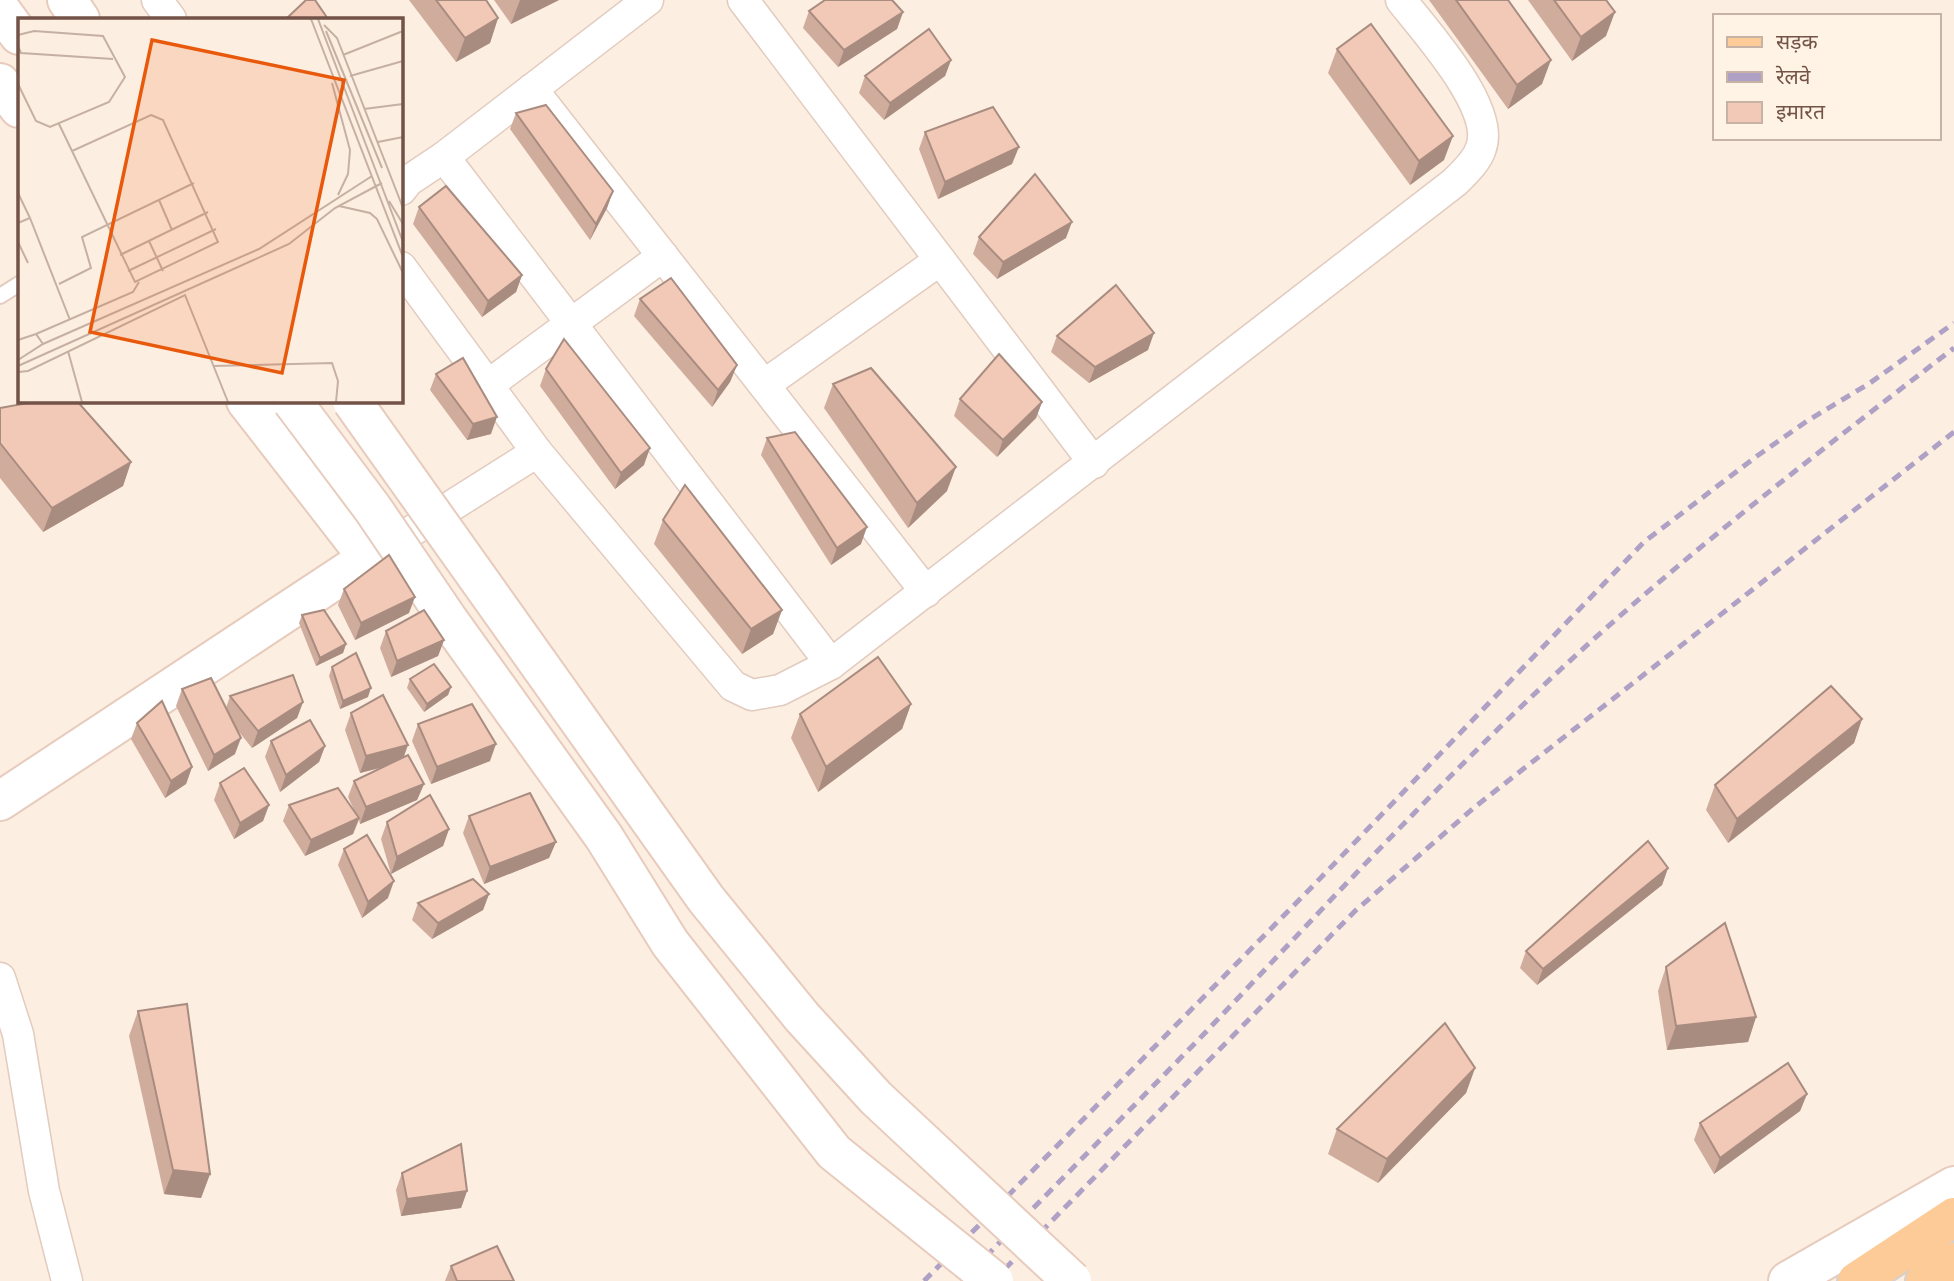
<svg xmlns="http://www.w3.org/2000/svg" width="1954" height="1281" font-family="'Titillium Web','Noto Sans Devanagari',sans-serif">
<style>
.lines{fill:none;stroke-linecap:round;stroke-linejoin:round}
.lane-casing{stroke:#e2cbbf;stroke-width:18}
.street-casing{stroke:#e2cbbf;stroke-width:33}
.secondary-casing{stroke:#e7cbbc;stroke-width:42}
.primary-casing{stroke:#d8cfcb;stroke-width:42}
.lane{stroke:#fff;stroke-width:14}
.street{stroke:#fff;stroke-width:30}
.secondary{stroke:#fff;stroke-width:38}
.primary{stroke:#fccb97;stroke-width:38}
.rail{stroke:#afa0c5;stroke-width:5;stroke-dasharray:10 7;stroke-linecap:butt}
.secondary-bridge-casing{stroke:#e7cbbc;stroke-width:42;stroke-linecap:butt}
.secondary-bridge{stroke:#fff;stroke-width:38}
.wall{fill:#d0ac9d}
.shaded-wall{fill:#a98c80}
.building{fill:#f2c8b7;stroke:#a98c80;stroke-width:2}
.inset-road{fill:none;stroke:#c5b0a3;stroke-width:2}
.view{fill:#e8590c;fill-opacity:0.15;stroke:#e8590c;stroke-width:3.5}
.inset-edge{fill:none;stroke:#735247;stroke-width:3.5}
</style>
<rect width="100%" height="100%" fill="#fceee0"/>
<g class="lines">
<g class="lane-casing">
<polyline id="lane" points="0,296 19,284"/>
</g>
<g class="street-casing">
<g id="street">
<polyline points="157,0 171,19"/>
<polyline points="743,0 1094,463"/>
<polyline points="532,89 926,592"/>
<polyline points="444,157 831,664"/>
<polyline points="401,190 408,181 444,157 648,0"/>
<path d="M 401,267 L 537,452 L 733,686 L 752,695 L 780,690 L 831,664 L 1455,182 C 1465,172 1477,161 1481,148 C 1496,108 1425,31 1401,0"/>
<polyline points="488,385 663,256"/>
<polyline points="764,385 940,260"/>
<polyline points="377,553 537,452"/>
<polyline points="0,978 18,1034 44,1191 67,1281"/>
</g>
</g>
<g class="secondary-casing">
<g id="secondary">
<polyline points="67,0 80,19"/>
<polyline points="0,9 19,35"/>
<polyline points="0,83 19,108"/>
<polyline points="0,801 368,558 246,401"/>
<polyline points="1788,1281 1954,1186"/>
</g>
</g>
<g class="primary-casing">
<g id="primary">
<polyline points="1857,1281 1954,1217"/>
<polyline points="1925,1281 1954,1262"/>
</g>
</g>
<use href="#lane" class="lane"/>
<use href="#street" class="street"/>
<use href="#secondary" class="secondary"/>
<use href="#primary" class="primary"/>
<g class="rail">
<polyline points="924,1281 1307,892 1644,542 1757,456 1807,421 1870,383 1954,323"/>
<path d="M 962,1281 C 1042,1199 1122,1118 1202,1036 C 1320,912 1436,785 1561,669 C 1685,554 1820,451 1954,348"/>
<polyline points="993,1281 1355,911 1476,806 1954,432"/>
</g>
<g class="secondary-bridge-casing">
<g id="secondary-bridge">
<polyline points="292,401 373,509 447,618 604,837 670,943 834,1152 994,1281"/>
<polyline points="352,401 706,899 802,1017 876,1098 1072,1281"/>
</g>
</g>
<use href="#secondary-bridge" class="secondary-bridge"/>
</g>
<g class="wall">
<polygon points="409,0 486,0 498,18 490,43 456,62"/>
<polygon points="494,0 559,0 511,24"/>
<polygon points="1429,0 1508,0 1542,84 1508,109"/>
<polygon points="1528,0 1606,0 1606,36 1572,61"/>
<polygon points="809,11 903,12 897,29 838,67 803,28"/>
<polygon points="1337,49 1444,160 1410,185 1328,73"/>
<polygon points="951,60 945,76 884,120 859,93 865,76"/>
<polygon points="516,113 613,191 607,208 590,240 510,129"/>
<polygon points="925,132 1012,164 938,199 919,149"/>
<polygon points="419,207 522,275 516,292 482,317 413,224"/>
<polygon points="979,237 1066,238 997,279 973,254"/>
<polygon points="640,299 737,365 730,382 712,407 634,316"/>
<polygon points="1057,336 1148,350 1089,383 1051,352"/>
<polygon points="546,369 644,465 615,489 540,386"/>
<polygon points="436,374 491,434 467,440 430,390"/>
<polygon points="833,384 947,491 908,528 824,408"/>
<polygon points="960,399 1042,402 1036,418 997,457 954,416"/>
<polygon points="0,408 131,462 123,486 43,532 0,478"/>
<polygon points="767,438 861,544 831,565 761,455"/>
<polygon points="663,520 782,610 773,634 742,654 654,544"/>
<polygon points="344,589 409,613 355,640 338,605"/>
<polygon points="302,615 346,644 343,653 316,666 299,623"/>
<polygon points="386,631 444,640 438,656 391,677 380,648"/>
<polygon points="332,667 368,697 340,709 329,676"/>
<polygon points="410,679 451,687 448,695 424,712 407,688"/>
<polygon points="182,689 226,708 230,696 303,702 297,718 252,748 235,727 235,754 208,771 176,706"/>
<polygon points="911,704 902,729 818,792 791,738 800,714"/>
<polygon points="351,713 404,757 424,784 417,800 360,824 359,820 353,834 305,856 283,821 289,805 354,810 348,797 354,781 384,767 360,773 345,730"/>
<polygon points="1862,719 1854,743 1728,843 1706,810 1715,785"/>
<polygon points="137,723 192,767 186,784 165,798 131,739"/>
<polygon points="418,724 490,761 431,784 412,741"/>
<polygon points="271,741 325,746 319,762 280,792 265,757"/>
<polygon points="220,783 269,805 263,821 234,839 214,800"/>
<polygon points="469,816 556,842 549,858 484,884 463,833"/>
<polygon points="387,822 449,829 443,846 391,874 381,839"/>
<polygon points="344,849 388,898 362,918 338,865"/>
<polygon points="1668,868 1662,885 1537,985 1520,968 1526,951"/>
<polygon points="489,894 483,910 432,939 412,920 418,903"/>
<polygon points="1666,967 1756,1017 1748,1042 1667,1050 1658,991"/>
<polygon points="138,1011 210,1174 201,1198 164,1194 129,1036"/>
<polygon points="1475,1068 1466,1093 1378,1183 1328,1154 1337,1129"/>
<polygon points="1807,1094 1800,1111 1714,1174 1694,1140 1700,1123"/>
<polygon points="402,1173 467,1191 461,1208 401,1216 396,1190"/>
<polygon points="451,1266 514,1281 445,1281"/>
</g>
<g class="shaded-wall">
<polygon points="520,0 559,0 511,24"/>
<polygon points="903,12 897,29 838,67 844,50"/>
<polygon points="1615,12 1606,36 1572,61 1581,37"/>
<polygon points="498,18 490,43 456,62 465,38"/>
<polygon points="951,60 945,76 884,120 890,103"/>
<polygon points="1551,60 1542,84 1508,109 1517,85"/>
<polygon points="1453,136 1444,160 1410,185 1419,161"/>
<polygon points="1019,147 1012,164 938,199 945,182"/>
<polygon points="613,191 607,208 590,240 596,224"/>
<polygon points="1072,222 1066,238 997,279 1003,262"/>
<polygon points="522,275 516,292 482,317 488,301"/>
<polygon points="1154,333 1148,350 1089,383 1095,367"/>
<polygon points="737,365 730,382 712,407 718,390"/>
<polygon points="1042,402 1036,418 997,457 1003,440"/>
<polygon points="497,417 491,434 467,440 473,424"/>
<polygon points="650,448 644,465 615,489 621,473"/>
<polygon points="131,462 123,486 43,532 52,508"/>
<polygon points="956,467 947,491 908,528 917,503"/>
<polygon points="867,527 861,544 831,565 837,548"/>
<polygon points="415,597 409,613 355,640 361,623"/>
<polygon points="782,610 773,634 742,654 751,629"/>
<polygon points="444,640 438,656 391,677 397,661"/>
<polygon points="346,644 343,653 316,666 320,658"/>
<polygon points="451,687 448,695 424,712 427,704"/>
<polygon points="371,688 368,697 340,709 343,701"/>
<polygon points="303,702 297,718 252,748 258,731"/>
<polygon points="911,704 902,729 818,792 826,767"/>
<polygon points="1862,719 1854,743 1728,843 1737,819"/>
<polygon points="241,738 235,754 208,771 214,755"/>
<polygon points="496,744 490,761 431,784 437,767"/>
<polygon points="408,745 402,762 360,773 366,756"/>
<polygon points="325,746 319,762 280,792 286,775"/>
<polygon points="192,767 186,784 165,798 171,781"/>
<polygon points="424,784 417,800 360,824 366,807"/>
<polygon points="269,805 263,821 234,839 240,823"/>
<polygon points="359,818 353,834 305,856 311,840"/>
<polygon points="449,829 443,846 391,874 397,857"/>
<polygon points="556,842 549,858 484,884 490,867"/>
<polygon points="1668,868 1662,885 1537,985 1543,969"/>
<polygon points="394,881 388,898 362,918 368,902"/>
<polygon points="489,894 483,910 432,939 438,923"/>
<polygon points="1756,1017 1748,1042 1667,1050 1676,1026"/>
<polygon points="1475,1068 1466,1093 1378,1183 1387,1159"/>
<polygon points="1807,1094 1800,1111 1714,1174 1720,1158"/>
<polygon points="173,1170 210,1174 201,1198 164,1194"/>
<polygon points="467,1191 461,1208 401,1216 407,1199"/>
</g>
<g class="building">
<polygon points="306,0 315,0 328,19 288,19 287,18"/>
<polygon points="436,0 486,0 498,18 465,38"/>
<polygon points="825,0 892,0 903,12 844,50 809,11"/>
<polygon points="1456,0 1508,0 1551,60 1517,85"/>
<polygon points="1554,0 1606,0 1615,12 1581,37"/>
<polygon points="1371,24 1453,136 1419,161 1337,49"/>
<polygon points="929,29 951,60 890,103 865,76"/>
<polygon points="546,105 613,191 596,224 516,113"/>
<polygon points="993,107 1019,147 945,182 925,132"/>
<polygon points="1035,174 1072,222 1003,262 979,237"/>
<polygon points="446,186 522,275 488,301 419,207"/>
<polygon points="671,278 737,365 718,390 640,299"/>
<polygon points="1116,285 1154,333 1095,367 1057,336"/>
<polygon points="564,339 650,448 621,473 546,369"/>
<polygon points="999,354 1042,402 1003,440 960,399"/>
<polygon points="463,358 497,417 473,424 436,374"/>
<polygon points="871,368 956,467 917,503 833,384"/>
<polygon points="39,401 77,401 131,462 52,508 0,443 0,408"/>
<polygon points="795,432 867,527 837,548 767,438"/>
<polygon points="685,485 782,610 751,629 663,520"/>
<polygon points="389,555 415,597 361,623 344,589"/>
<polygon points="324,610 346,644 320,658 302,615"/>
<polygon points="424,610 444,640 397,661 386,631"/>
<polygon points="356,653 371,688 343,701 332,667"/>
<polygon points="878,657 911,704 826,767 800,714"/>
<polygon points="434,664 451,687 427,704 410,679"/>
<polygon points="293,675 303,702 258,731 230,696"/>
<polygon points="211,678 241,738 214,755 182,689"/>
<polygon points="1831,686 1862,719 1737,819 1715,785"/>
<polygon points="383,695 408,745 366,756 351,713"/>
<polygon points="162,701 192,767 171,781 137,723"/>
<polygon points="472,704 496,744 437,767 418,724"/>
<polygon points="310,720 325,746 286,775 271,741"/>
<polygon points="408,755 424,784 366,807 354,781"/>
<polygon points="244,768 269,805 240,823 220,783"/>
<polygon points="338,788 359,818 311,840 289,805"/>
<polygon points="530,793 556,842 490,867 469,816"/>
<polygon points="430,795 449,829 397,857 387,822"/>
<polygon points="367,835 394,881 368,902 344,849"/>
<polygon points="1648,841 1668,868 1543,969 1526,951"/>
<polygon points="473,879 489,894 438,923 418,903"/>
<polygon points="1725,923 1756,1017 1676,1026 1666,967"/>
<polygon points="187,1004 210,1174 173,1170 138,1011"/>
<polygon points="1445,1023 1475,1068 1387,1159 1337,1129"/>
<polygon points="1788,1063 1807,1094 1720,1158 1700,1123"/>
<polygon points="461,1144 467,1191 407,1199 402,1173"/>
<polygon points="497,1246 514,1281 457,1281 451,1266"/>
</g>
<g transform="translate(18 18)">
<rect width="385" height="385" fill="#fceee0"/>
<path class="inset-road" d="M 293,1 L 385,239M 300,1 L 385,224M 306,7 L 319,20 L 385,190M 308,13 L 364,150M 0,17 L 16,13 L 85,18 L 107,59 L 91,84 L 32,109 L 18,103 L 0,66M 0,28 L 3,35 L 95,41M 325,37 L 385,13M 332,58 L 385,43M 314,65 L 332,132 L 330,156 L 320,177M 346,91 L 385,86M 133,97 L 145,102 L 200,224 L 117,264 L 54,133 ZM 41,106 L 54,133M 360,124 L 385,119M 0,175 L 12,200 L 0,205M 141,182 L 154,212M 371,183 L 385,206M 321,188 L 352,195 L 359,201 L 385,255M 12,200 L 52,302M 131,223 L 145,253M 0,224 L 10,245M 102,237 L 190,194M 110,253 L 198,211M 41,266 L 73,250 L 64,219 L 176,165M 18,316 L 115,274 L 121,264M 0,322 L 18,316 L 25,326M 50,333 L 64,384M 0,342 L 25,326 L 241,231 L 354,158M 0,348 L 271,226 L 317,190 L 364,165M 195,348 L 314,345 L 320,363 L 318,384M 0,354 L 10,353 L 167,277 L 210,384"/>
<path class="view" d="M 134,22 L 326,62 L 264,355 L 72,314 Z"/>
<rect width="385" height="385" class="inset-edge"/>
</g>
<rect x="1713" y="14" width="228" height="126" fill="#fff3e6" stroke="#c7b3a6" stroke-width="2"/>
<rect x="1727" y="37" width="35" height="10" fill="#fccb97" stroke="#c7b3a6" stroke-width="2"/>
<text x="1776" y="49" font-size="21" fill="#735247">सड़क</text>
<rect x="1727" y="72" width="35" height="10" fill="#afa0c5" stroke="#c7b3a6" stroke-width="2"/>
<text x="1776" y="84" font-size="21" fill="#735247">रेलवे</text>
<rect x="1727" y="102" width="35" height="21" fill="#f2c8b7" stroke="#c7b3a6" stroke-width="2"/>
<text x="1776" y="119" font-size="21" fill="#735247">इमारत</text>
</svg>
